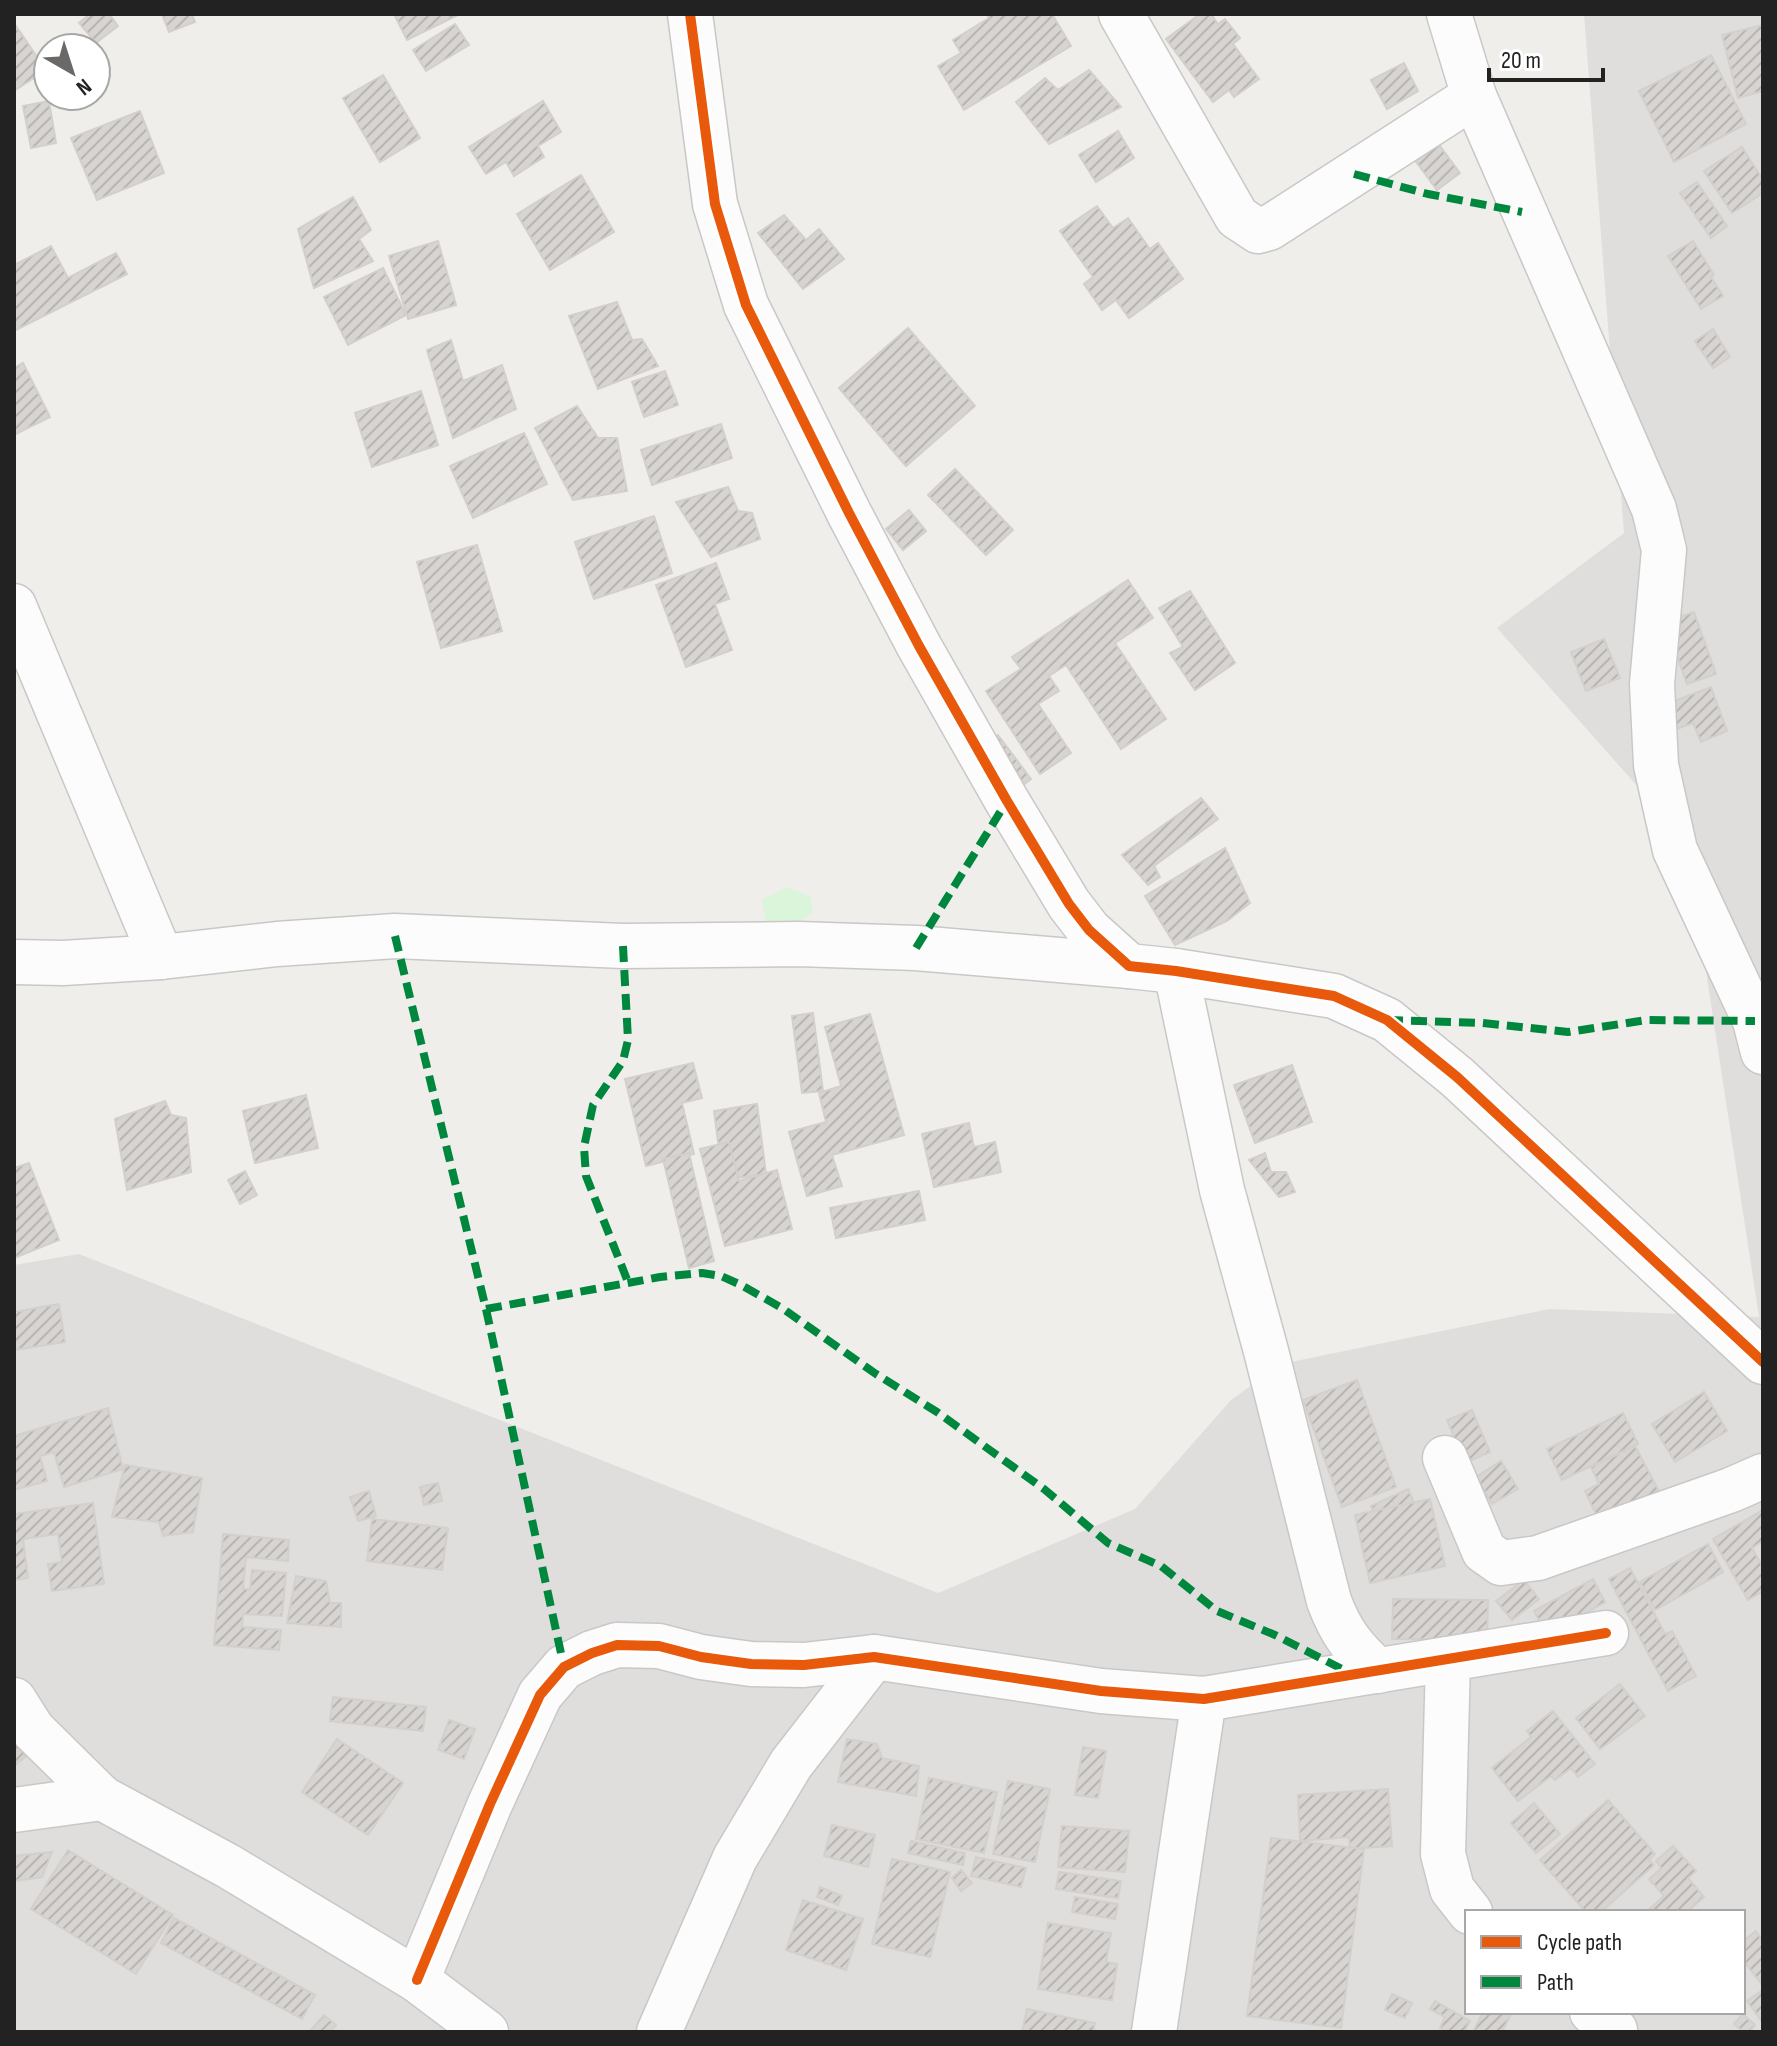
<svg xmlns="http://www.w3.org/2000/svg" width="1777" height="2046" font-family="'Sofia Sans Condensed',sans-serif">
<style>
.residential{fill:#dfdedc;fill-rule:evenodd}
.park{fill:#daf5da}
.building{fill:url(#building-hatch);stroke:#d3d0cc;stroke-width:2}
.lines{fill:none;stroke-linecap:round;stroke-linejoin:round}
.minor-casing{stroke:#c9c8c7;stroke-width:47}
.minor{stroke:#fdfcfc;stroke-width:44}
.quiet{stroke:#00873e;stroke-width:8;stroke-dasharray:16 8;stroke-linecap:butt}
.cycleway-casing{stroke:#fff;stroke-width:15}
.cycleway{stroke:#e8590c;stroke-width:10}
</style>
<defs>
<pattern id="building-hatch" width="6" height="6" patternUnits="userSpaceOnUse" patternTransform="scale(2)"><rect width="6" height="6" fill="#d7d4d2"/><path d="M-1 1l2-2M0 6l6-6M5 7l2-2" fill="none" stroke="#b8b6b4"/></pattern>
</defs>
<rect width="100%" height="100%" fill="#f0eeeb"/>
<path class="residential" d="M 1584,14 L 1763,14 L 1763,2032 L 14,2032 L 14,1265 L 79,1254 L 938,1593 L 1135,1509 L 1231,1400 L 1281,1364 L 1549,1309 L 1759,1317 L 1686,841 L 1497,628 L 1624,533 ZM 1467,1912 L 1743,1912 L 1743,2012 L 1467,2012 Z"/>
<polygon class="park" points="787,887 811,897 813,913 783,930 766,921 762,900"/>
<g class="building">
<polygon points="90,14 109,14 118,26 96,43 79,23"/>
<polygon points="162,14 192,14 195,22 169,32"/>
<polygon points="394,14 460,14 407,40"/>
<polygon points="987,14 1052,14 1071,46 964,110 938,66 961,53 953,40 989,18"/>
<polygon points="1200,14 1211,14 1218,24 1225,19 1240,38 1233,44 1259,79 1234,97 1229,90 1213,102 1166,39"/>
<polygon points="14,23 46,70 14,91"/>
<polygon points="455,24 469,45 426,71 413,50"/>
<polygon points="1763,25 1763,91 1738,98 1722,35"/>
<polygon points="1711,55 1746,124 1674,162 1639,91"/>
<polygon points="1404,63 1418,91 1387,109 1371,80"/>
<polygon points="1089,70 1121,107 1049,144 1016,102 1045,78 1058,90"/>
<polygon points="383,75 420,138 380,162 343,98"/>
<polygon points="49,101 56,143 31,148 23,106"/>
<polygon points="543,101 561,132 538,146 544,157 514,176 506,162 486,174 469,147"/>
<polygon points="140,111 164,173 97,200 71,138"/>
<polygon points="1118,131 1134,158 1096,182 1079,155"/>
<polygon points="1437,142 1460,173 1437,190 1414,159"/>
<polygon points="1742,147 1763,180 1763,193 1732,213 1704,171"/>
<polygon points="581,175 614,232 550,270 517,214"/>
<polygon points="1697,182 1727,226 1711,238 1680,193"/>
<polygon points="353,197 371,230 359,239 373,261 314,288 298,229"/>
<polygon points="1097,206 1113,228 1128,218 1150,249 1158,243 1183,279 1129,318 1116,300 1102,310 1084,284 1093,277 1060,231"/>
<polygon points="784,215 806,240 819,229 844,259 803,289 758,233"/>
<polygon points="438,241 456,305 408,319 389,256"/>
<polygon points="1693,241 1714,275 1711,277 1723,296 1701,309 1668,256"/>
<polygon points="51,246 68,278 116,253 127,274 14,331 14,265"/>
<polygon points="383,268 406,315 348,345 324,297"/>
<polygon points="617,302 632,340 642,339 658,366 598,389 569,316"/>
<polygon points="908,328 975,406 906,466 839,388"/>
<polygon points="1713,329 1730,357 1713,368 1695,341"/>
<polygon points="451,340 463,381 502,365 516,409 453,438 427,350"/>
<polygon points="23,363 50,417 14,435 14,368"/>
<polygon points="665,371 678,405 644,417 632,382"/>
<polygon points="421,391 438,445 372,467 355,413"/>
<polygon points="577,406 598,438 617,438 627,491 573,500 535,428"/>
<polygon points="721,424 732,458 652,485 641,450"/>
<polygon points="524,433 547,484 473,518 450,466"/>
<polygon points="955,469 1013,530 986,555 928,495"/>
<polygon points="728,487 738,511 752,513 760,539 711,557 676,502"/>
<polygon points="909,510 926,531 903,550 886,529"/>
<polygon points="654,516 672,573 594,599 575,542"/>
<polygon points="477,545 502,631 441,648 417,562"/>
<polygon points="716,563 729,599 715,604 732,650 686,667 656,585"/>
<polygon points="1128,580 1153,618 1115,643 1166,719 1121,749 1066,665 1049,676 1059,691 1038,704 1071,753 1040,774 986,691 1021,669 1012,657"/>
<polygon points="1190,591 1235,663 1195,690 1170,653 1183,647 1159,608"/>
<polygon points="1694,612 1716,674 1687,684 1665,622"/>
<polygon points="1604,639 1620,678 1586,691 1571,652"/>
<polygon points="1711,687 1727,731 1701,742 1693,723 1674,730 1664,705"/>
<polygon points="998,735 1031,779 1014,792 981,749"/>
<polygon points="1201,798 1218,819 1154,866 1160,877 1148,885 1122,855"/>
<polygon points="1225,848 1250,903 1227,921 1175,945 1145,896"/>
<polygon points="813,1013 823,1091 802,1093 792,1016"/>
<polygon points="870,1014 904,1135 832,1155 842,1186 807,1196 789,1132 826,1122 819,1093 841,1086 825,1027"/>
<polygon points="693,1063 702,1098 682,1103 694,1154 646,1166 625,1079"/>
<polygon points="1292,1065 1312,1122 1255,1143 1234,1085"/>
<polygon points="306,1095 318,1148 255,1163 243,1111"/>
<polygon points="165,1101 171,1115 186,1118 191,1172 127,1190 115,1119"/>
<polygon points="757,1104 766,1174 723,1180 714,1111"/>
<polygon points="969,1123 974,1147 995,1142 1001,1172 934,1187 922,1134"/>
<polygon points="729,1142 739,1181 777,1170 792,1229 725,1246 700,1149"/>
<polygon points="689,1153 714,1261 689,1268 663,1159"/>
<polygon points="1265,1153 1271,1172 1286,1172 1295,1192 1279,1197 1249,1160"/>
<polygon points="29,1163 59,1240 14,1258 14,1168"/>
<polygon points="245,1171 257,1195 240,1204 228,1180"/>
<polygon points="919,1191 925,1220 836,1238 830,1208"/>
<polygon points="59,1304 65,1342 14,1350 14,1312"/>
<polygon points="1357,1380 1396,1487 1342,1507 1303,1400"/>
<polygon points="1704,1392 1727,1431 1675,1462 1652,1424"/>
<polygon points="108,1408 123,1469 64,1487 54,1452 40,1456 47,1481 14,1490 14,1436"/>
<polygon points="1472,1410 1490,1452 1465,1463 1447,1420"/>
<polygon points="1623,1413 1638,1444 1562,1480 1547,1449"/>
<polygon points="1635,1446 1660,1493 1599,1521 1585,1491 1599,1484 1591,1467"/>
<polygon points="1501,1461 1518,1489 1492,1504 1476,1477"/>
<polygon points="125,1465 202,1478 193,1532 163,1536 159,1522 112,1517"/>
<polygon points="438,1483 442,1501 424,1505 420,1487"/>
<polygon points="1408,1489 1420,1516 1382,1533 1371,1506"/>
<polygon points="369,1491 376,1516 358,1521 350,1497"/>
<polygon points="1430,1499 1445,1566 1370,1583 1355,1515"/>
<polygon points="93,1503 104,1584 52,1591 48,1564 62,1562 58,1534 23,1539 28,1578 14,1580 14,1514"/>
<polygon points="1763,1510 1763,1541 1752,1548 1763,1567 1763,1591 1748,1600 1713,1539"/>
<polygon points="372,1519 448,1528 442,1570 367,1561"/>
<polygon points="223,1534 289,1540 288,1561 246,1557 243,1589 250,1589 252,1570 286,1573 282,1616 243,1614 242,1627 281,1630 279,1650 214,1645"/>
<polygon points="1708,1544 1723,1572 1655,1610 1640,1582"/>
<polygon points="1630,1568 1665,1634 1672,1631 1696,1676 1668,1691 1609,1579"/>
<polygon points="296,1576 326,1581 330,1603 341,1603 341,1627 287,1623"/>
<polygon points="1593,1579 1605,1602 1547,1635 1534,1611"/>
<polygon points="1524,1580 1539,1599 1512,1620 1496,1601"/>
<polygon points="1393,1599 1488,1600 1487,1640 1392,1639"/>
<polygon points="1620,1684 1645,1716 1600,1749 1576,1718"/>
<polygon points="333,1697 426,1707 423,1731 330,1721"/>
<polygon points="1553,1711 1595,1764 1578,1777 1571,1768 1555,1780 1551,1776 1518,1801 1492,1768 1531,1737 1527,1731"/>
<polygon points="14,1720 36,1748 14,1766"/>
<polygon points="449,1720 475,1729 464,1759 438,1750"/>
<polygon points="337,1739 403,1783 368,1835 302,1792"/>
<polygon points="847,1739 877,1744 882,1758 919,1766 916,1796 838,1782"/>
<polygon points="1083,1747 1106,1751 1098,1798 1075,1795"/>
<polygon points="929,1778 997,1792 984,1853 916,1839"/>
<polygon points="1008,1781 1050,1789 1035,1862 993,1854"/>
<polygon points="1388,1789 1392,1846 1350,1849 1349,1837 1300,1841 1298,1795"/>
<polygon points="1608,1800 1655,1854 1649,1860 1654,1865 1601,1912 1586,1912 1540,1860"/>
<polygon points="1534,1803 1560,1834 1536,1853 1511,1823"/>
<polygon points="832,1825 875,1835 868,1867 824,1856"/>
<polygon points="1062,1826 1129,1831 1125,1872 1058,1867"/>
<polygon points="1271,1838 1364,1849 1341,2028 1247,2016"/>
<polygon points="911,1841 965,1853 963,1865 908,1853"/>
<polygon points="1673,1846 1696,1871 1688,1878 1704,1897 1687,1912 1646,1912 1664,1896 1649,1879 1661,1868 1656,1861"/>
<polygon points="68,1850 173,1915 136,1974 31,1909"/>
<polygon points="52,1852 42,1877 14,1881 14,1856"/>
<polygon points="976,1857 1026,1868 1021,1887 971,1876"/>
<polygon points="892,1859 950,1872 930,1957 872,1944"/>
<polygon points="961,1870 972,1883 961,1891 952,1878"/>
<polygon points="1059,1872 1121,1881 1118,1898 1056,1889"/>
<polygon points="820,1887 842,1896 838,1905 817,1897"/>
<polygon points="1075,1897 1118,1904 1115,1919 1072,1912"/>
<polygon points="803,1900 863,1919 846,1970 786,1950"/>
<polygon points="174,1918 315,1995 302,2019 161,1943"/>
<polygon points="1048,1923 1111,1933 1106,1962 1117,1964 1112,2000 1038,1989"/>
<polygon points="1756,1931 1763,1941 1763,1986 1743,1960 1743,1941"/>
<polygon points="1763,1990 1763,2023 1747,2001"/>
<polygon points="1392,1994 1412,2003 1405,2018 1385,2010"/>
<polygon points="1435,2001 1470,2021 1464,2032 1447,2032 1440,2028 1445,2017 1430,2009"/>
<polygon points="1027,2009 1095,2023 1093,2032 1022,2032"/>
<polygon points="1483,2012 1512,2012 1502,2032 1473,2032"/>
<polygon points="1743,2014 1755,2025 1749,2032 1743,2032 1734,2024"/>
<polygon points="324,2015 336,2025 330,2032 309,2032"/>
</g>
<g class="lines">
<g class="minor-casing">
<g id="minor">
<polyline points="690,14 715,204 746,305 849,513 919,646 1007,801 1069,904 1089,930 1129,966 1176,971 1334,996 1387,1020 1457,1077 1763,1362"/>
<polyline points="1121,14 1237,217 1258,231 1269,228 1474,96"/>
<polyline points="1449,14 1474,96 1654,509 1664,550 1652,684 1656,765 1675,850 1755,1021 1763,1052"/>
<polyline points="14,606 161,957"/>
<polyline points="14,962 63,963 161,957 277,944 395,936 623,946 798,944 916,948 1129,966"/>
<path d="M 1176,971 L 1222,1190 L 1266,1351 L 1329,1601 C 1341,1633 1353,1648 1378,1671"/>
<polyline points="1445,1458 1484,1551 1501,1563 1538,1558 1731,1490 1763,1476"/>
<polyline points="1448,1659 1443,1854 1452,1889 1470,1912"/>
<polyline points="14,1700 33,1730 102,1798"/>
<polyline points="14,1810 102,1798 228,1866 417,1980 486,2032"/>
<polyline points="417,1980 490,1804 540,1695 564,1667 592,1653 617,1645 659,1646 701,1657 751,1664 804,1665 874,1657 1101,1691 1204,1699 1606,1633"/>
<polyline points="1592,2012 1615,2030"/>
<polyline points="659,2032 735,1858 791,1764 874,1657"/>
<polyline points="1154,2032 1204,1699"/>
</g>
</g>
<use href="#minor" class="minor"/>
<g class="quiet">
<polyline points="1354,174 1428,194 1522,212"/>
<polyline points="395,936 486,1309 564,1667"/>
<polyline points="623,946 628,1040 623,1061 593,1105 584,1147 586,1176 628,1282"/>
<polyline points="916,948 1007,801"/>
<polyline points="1387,1020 1482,1023 1568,1032 1647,1020 1755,1021"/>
<polyline points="486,1309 660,1277 702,1273 721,1276 741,1285 782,1308 876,1374 937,1412 1044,1489 1108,1543 1161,1566 1217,1611 1275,1635 1350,1673"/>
</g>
<g class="cycleway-casing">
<g id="cycleway">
<polyline points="690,14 715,204 746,305 849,513 919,646 1007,801 1069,904 1089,930 1129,966 1176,971 1334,996 1387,1020 1457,1077 1763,1362"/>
<polyline points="417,1980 490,1804 540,1695 564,1667 592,1653 617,1645 659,1646 701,1657 751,1664 804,1665 874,1657 1101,1691 1204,1699 1606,1633"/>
</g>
</g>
<use href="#cycleway" class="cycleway"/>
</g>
<rect width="1777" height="2046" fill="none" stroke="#222222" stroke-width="32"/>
<rect x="1465" y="1910" width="280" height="104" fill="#ffffff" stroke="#a7a7a7" stroke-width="2"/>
<rect x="1481" y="1936" width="40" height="12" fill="#e8590c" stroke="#a7a7a7" stroke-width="2"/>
<text x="1537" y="1950" font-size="24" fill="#222222">Cycle path</text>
<rect x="1481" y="1976" width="40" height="12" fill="#00873e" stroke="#a7a7a7" stroke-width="2"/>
<text x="1537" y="1990" font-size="24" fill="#222222">Path</text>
<g transform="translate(72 72) rotate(141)"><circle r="38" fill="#ffffff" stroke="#a7a7a7" stroke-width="2"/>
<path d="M0-6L14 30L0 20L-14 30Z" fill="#6a6968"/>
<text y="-12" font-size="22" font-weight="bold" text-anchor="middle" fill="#222222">N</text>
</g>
<path d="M1489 68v12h114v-12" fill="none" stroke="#222222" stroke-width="4"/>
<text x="1501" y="68" font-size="24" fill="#222222" stroke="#ffffff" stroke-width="6" paint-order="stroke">20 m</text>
</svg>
